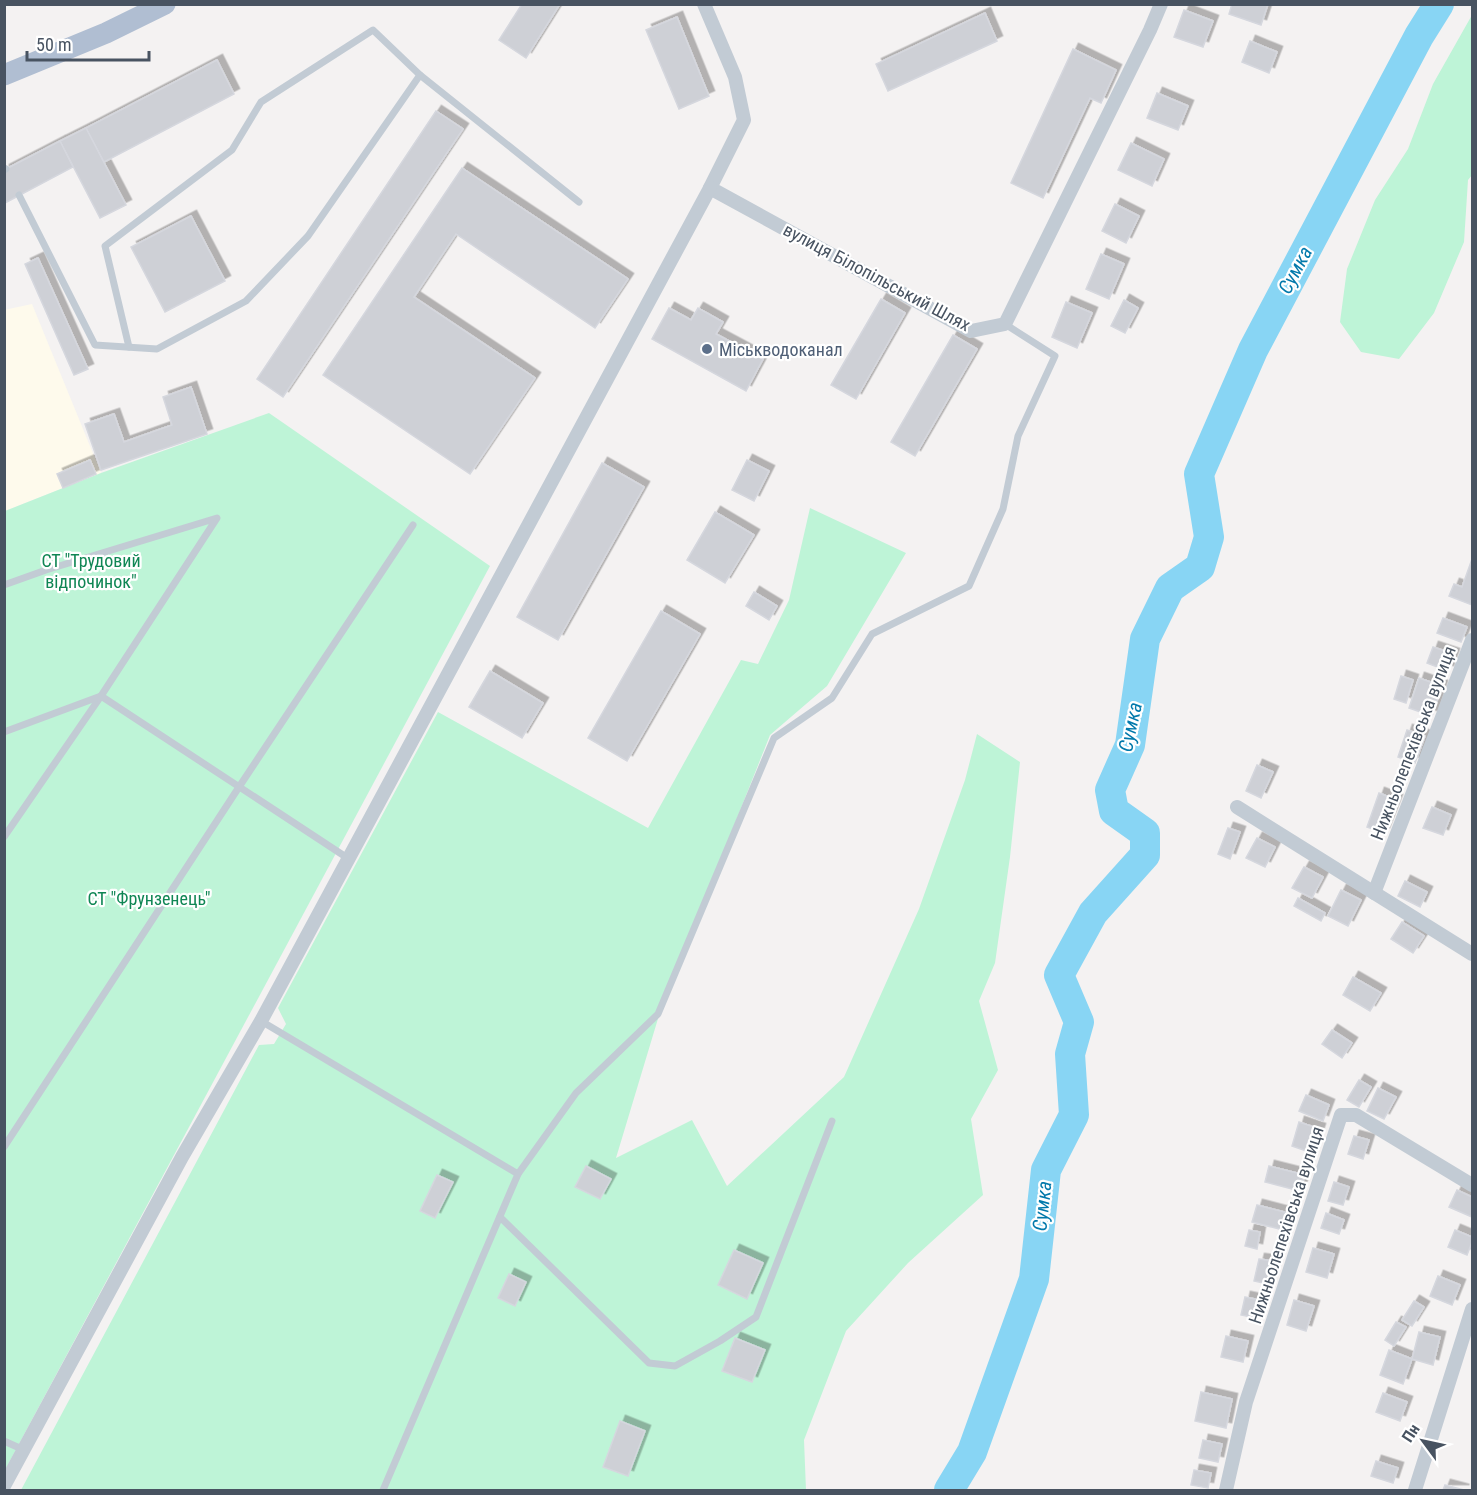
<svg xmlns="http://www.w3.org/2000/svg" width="1477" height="1495" font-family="'Roboto Condensed',sans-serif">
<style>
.commercial{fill:#fefaec}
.green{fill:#bef4d7}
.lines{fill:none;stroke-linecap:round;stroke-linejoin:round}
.river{stroke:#88d5f4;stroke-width:30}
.building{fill:#ced0d6;stroke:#d5d7de;stroke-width:1.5;filter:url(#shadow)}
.service{stroke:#c2cbd4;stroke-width:7}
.minor{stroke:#c2cbd4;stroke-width:14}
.primary{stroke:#b0bed2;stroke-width:21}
.service-dot{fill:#5c6f8a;stroke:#fff;stroke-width:2}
.labels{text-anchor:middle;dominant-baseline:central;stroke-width:4.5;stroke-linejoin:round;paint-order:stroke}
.street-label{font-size:18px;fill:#485361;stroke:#fff}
.service-label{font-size:18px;fill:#4e5e75;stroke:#fff;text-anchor:start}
.park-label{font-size:18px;fill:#0f8654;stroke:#fff}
.water-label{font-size:20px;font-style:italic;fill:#0279ab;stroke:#fff}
</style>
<defs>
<filter id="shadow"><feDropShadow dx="5.5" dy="-5.5" stdDeviation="0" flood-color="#0004"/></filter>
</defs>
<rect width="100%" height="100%" fill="#f4f2f2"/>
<polygon class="commercial" points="32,304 101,473 5,511 4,310"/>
<g class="green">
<polygon points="1472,15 1472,175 1468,180 1464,242 1434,313 1399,359 1361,352 1340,322 1347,269 1375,200 1408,149 1433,84"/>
<polygon points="269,413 490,566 5,1470 5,511 101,473"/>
<polygon points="810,508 906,553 827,686 770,735 660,1012 616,1158 692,1120 727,1186 844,1077 919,909 965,780 977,734 1020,762 1010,857 995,963 979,1001 998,1070 971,1119 983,1195 908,1263 846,1331 804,1440 806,1490 21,1490 259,1045 274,1044 286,1024 278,1008 438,712 648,828 741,660 758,664 789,600"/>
</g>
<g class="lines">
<polyline class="river" points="949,1490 972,1452 1034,1279 1046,1170 1074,1115 1070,1054 1079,1022 1059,975 1093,913 1145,855 1145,833 1114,811 1110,790 1130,745 1145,639 1170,588 1200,567 1209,537 1199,474 1253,350 1419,36 1439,4"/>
</g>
<g class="building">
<polygon points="522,4 560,4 526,58 499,40"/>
<polygon points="1232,4 1268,4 1261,25 1229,14"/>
<polygon points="1184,10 1213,21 1203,47 1174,37"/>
<polygon points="985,13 997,41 888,91 876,64"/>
<polygon points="677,17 709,96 679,109 646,30"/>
<polygon points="1250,41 1277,52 1269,73 1242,62"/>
<polygon points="1073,49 1116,70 1101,103 1090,98 1043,198 1011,183"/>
<polygon points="217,60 234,94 104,162 86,128"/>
<polygon points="1157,93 1188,106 1178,130 1147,118"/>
<polygon points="436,111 463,129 283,397 257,379"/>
<polygon points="86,128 126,205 100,218 60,141"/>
<polygon points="60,141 73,167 5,203 4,170"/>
<polygon points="1131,143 1164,159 1152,186 1118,170"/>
<polygon points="462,168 628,279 595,328 456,234 414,297 535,378 470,474 323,375"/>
<polygon points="1115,204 1139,216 1126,243 1102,231"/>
<polygon points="191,216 225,281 165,312 131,247"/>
<polygon points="1101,254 1124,264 1109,299 1086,289"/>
<polygon points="38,258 88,369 74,375 25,264"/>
<polygon points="881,299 905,313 856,399 831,385"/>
<polygon points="1124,300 1138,308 1125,333 1111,326"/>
<polygon points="1066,302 1092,313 1077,348 1052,337"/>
<polygon points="669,308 691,320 698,308 723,322 716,334 763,359 746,391 652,339"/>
<polygon points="953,335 977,349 915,456 891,442"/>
<polygon points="191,387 207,434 101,470 85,424 114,414 124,442 172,425 163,397"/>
<polygon points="90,460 96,474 63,488 57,474"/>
<polygon points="747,460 769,471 754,501 732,490"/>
<polygon points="602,463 644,487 558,640 517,617"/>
<polygon points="715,512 754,535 725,583 687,560"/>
<polygon points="1472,559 1472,605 1449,596 1454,584 1462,587"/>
<polygon points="754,592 777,606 769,620 746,606"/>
<polygon points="661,611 700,634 627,761 588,738"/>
<polygon points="1443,618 1467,627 1461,642 1437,633"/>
<polygon points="1433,647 1454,654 1448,671 1427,663"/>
<polygon points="490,671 543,703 522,738 469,707"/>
<polygon points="1401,676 1413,680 1406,703 1394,699"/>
<polygon points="1419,678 1442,686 1432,716 1409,708"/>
<polygon points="1407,730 1425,736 1415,763 1398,757"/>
<polygon points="1257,765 1273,772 1261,798 1246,791"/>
<polygon points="1379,793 1397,800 1384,833 1367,827"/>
<polygon points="1432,807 1451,815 1443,835 1423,828"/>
<polygon points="1228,828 1240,832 1230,859 1218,854"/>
<polygon points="1257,838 1275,847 1265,867 1246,858"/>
<polygon points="1304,867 1323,877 1312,898 1292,888"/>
<polygon points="1405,881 1427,892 1420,907 1398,896"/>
<polygon points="1341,890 1361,900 1348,926 1328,916"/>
<polygon points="1298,898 1325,913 1321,921 1294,906"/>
<polygon points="1402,922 1424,936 1413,953 1391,939"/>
<polygon points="1353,977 1381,993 1370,1011 1343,995"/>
<polygon points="1332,1030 1352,1043 1342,1058 1322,1044"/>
<polygon points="1359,1080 1371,1087 1359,1107 1347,1100"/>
<polygon points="1378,1088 1396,1097 1384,1119 1367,1111"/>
<polygon points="1306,1095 1329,1105 1323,1121 1299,1111"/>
<polygon points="1299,1122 1320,1129 1312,1153 1292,1146"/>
<polygon points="1354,1136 1369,1140 1363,1159 1348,1154"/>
<polygon points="586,1166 611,1179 600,1199 575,1187"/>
<polygon points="1269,1166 1305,1175 1300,1191 1265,1182"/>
<polygon points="437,1175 453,1182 435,1218 420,1211"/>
<polygon points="1334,1182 1349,1187 1343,1205 1328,1201"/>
<polygon points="1457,1190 1472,1197 1472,1217 1449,1207"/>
<polygon points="1257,1205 1292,1214 1287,1231 1252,1222"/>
<polygon points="1326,1213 1344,1220 1339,1234 1321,1228"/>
<polygon points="1249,1230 1260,1232 1257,1249 1245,1246"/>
<polygon points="1455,1230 1472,1237 1472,1242 1467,1255 1448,1247"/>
<polygon points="1313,1248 1334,1254 1327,1278 1306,1272"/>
<polygon points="734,1250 763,1263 747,1299 718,1285"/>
<polygon points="1259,1259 1273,1261 1268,1284 1254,1281"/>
<polygon points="509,1274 526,1282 515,1306 498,1298"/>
<polygon points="1438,1276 1460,1285 1452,1305 1430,1296"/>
<polygon points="1245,1297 1260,1300 1256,1318 1241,1315"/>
<polygon points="1294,1300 1314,1306 1306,1331 1287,1325"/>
<polygon points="1414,1301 1424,1307 1412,1326 1402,1320"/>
<polygon points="1396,1322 1406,1327 1394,1346 1385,1340"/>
<polygon points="1419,1332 1440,1337 1433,1365 1412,1359"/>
<polygon points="1226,1336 1248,1341 1243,1362 1221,1357"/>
<polygon points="735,1338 765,1350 752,1382 722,1371"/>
<polygon points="1389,1350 1412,1359 1403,1384 1380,1375"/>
<polygon points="1201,1392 1232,1399 1226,1428 1195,1421"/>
<polygon points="1383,1393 1407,1402 1400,1421 1376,1412"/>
<polygon points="620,1421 645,1431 628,1476 603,1467"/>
<polygon points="1203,1440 1222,1444 1218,1462 1199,1458"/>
<polygon points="1376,1461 1398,1468 1393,1483 1371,1476"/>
<polygon points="1194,1470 1211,1473 1208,1488 1191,1485"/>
<polygon points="1445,1485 1464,1490 1443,1490"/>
</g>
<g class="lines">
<g class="service">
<polyline points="4,168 6,169"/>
<polyline points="19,195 95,345 157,349 246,301 308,236 420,75 579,202"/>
<polyline points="129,347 105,246 232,150 261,102 373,30 420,75"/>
<polyline points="4,585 46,570 217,518 101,696 4,837"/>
<polyline points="4,732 101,696 349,859"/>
<polyline points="261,1021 518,1174"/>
<polyline points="4,1147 239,787 413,525"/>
<polyline points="500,1217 649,1363 675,1366 720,1341 756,1317 832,1121"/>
<polyline points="4,1441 24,1450"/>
<polyline points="383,1490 518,1174 576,1093 658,1014 774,738 832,698 872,634 969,586 1003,509 1018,436 1055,356 1005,324"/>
</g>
<g class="minor">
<polyline points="704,4 735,77 744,120 710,188 971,331 1005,324 1150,30 1161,4"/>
<polyline points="1237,807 1472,954"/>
<polyline points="1374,893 1472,640"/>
<polyline points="4,1486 182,1157 261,1021 710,188"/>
<polyline points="1226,1490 1246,1402 1341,1115 1356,1115 1472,1185"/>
<polyline points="1415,1490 1472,1309"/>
</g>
<polyline class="primary" points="4,75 106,33 165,4"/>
</g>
<circle class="service-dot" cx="707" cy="349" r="6"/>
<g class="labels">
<g class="street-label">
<text transform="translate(877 277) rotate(28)">вулиця Білопільський Шлях</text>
<text transform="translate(1413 743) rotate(-69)">Нижньолепехівська вулиця</text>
<text transform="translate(1286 1225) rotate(-72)">Нижньолепехівська вулиця</text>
</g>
<g class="service-label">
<text x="719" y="349">Міськводоканал</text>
</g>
<g class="park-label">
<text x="91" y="560">СТ "Трудовий<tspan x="91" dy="21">відпочинок"</tspan></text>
<text x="149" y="898">СТ "Фрунзенець"</text>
</g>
<g class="water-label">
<text transform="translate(1295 270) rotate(-62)">Сумка</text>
<text transform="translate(1130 727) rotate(-78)">Сумка</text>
<text transform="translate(1042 1206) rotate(-84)">Сумка</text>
</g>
</g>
<rect width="1477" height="1495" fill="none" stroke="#485361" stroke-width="12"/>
<g transform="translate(1423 1441) rotate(303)" stroke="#ffffff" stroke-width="4.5" paint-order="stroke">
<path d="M0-4.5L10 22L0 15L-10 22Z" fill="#485361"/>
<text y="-9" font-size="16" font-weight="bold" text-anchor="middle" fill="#485361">Пн</text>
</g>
<path d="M27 51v9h122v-9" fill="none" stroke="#485361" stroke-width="3"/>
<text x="36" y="51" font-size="18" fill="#485361" stroke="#ffffff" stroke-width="4.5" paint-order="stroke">50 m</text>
</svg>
